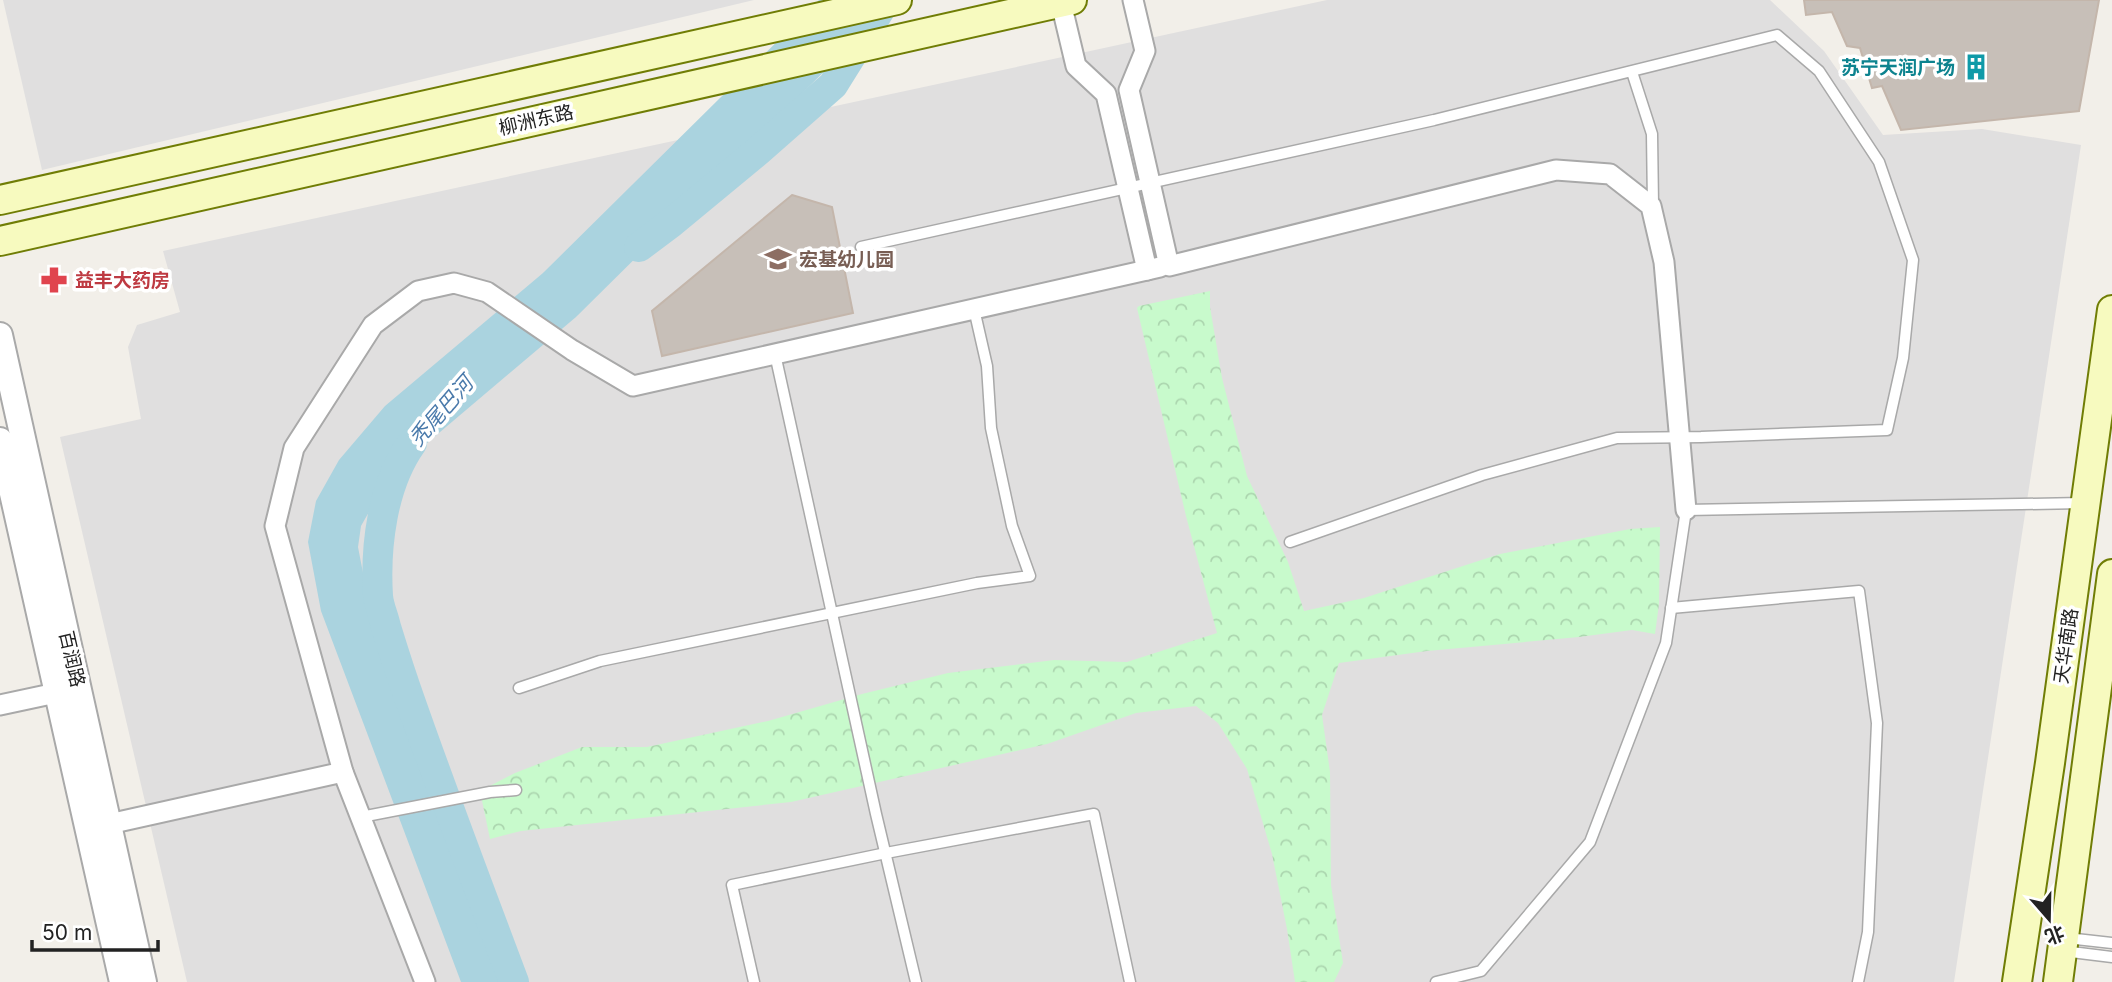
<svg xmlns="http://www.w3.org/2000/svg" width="2112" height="982" font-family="Inter,'Noto Sans SC',sans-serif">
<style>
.residential{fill:#e0dfdf}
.park{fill:url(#park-crowns)}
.water{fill:#aad3df}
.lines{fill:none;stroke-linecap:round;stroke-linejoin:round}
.river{stroke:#aad3df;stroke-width:30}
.building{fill:#c7bfb8;stroke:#c4b6ab;stroke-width:2}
.service-casing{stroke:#a9a9a9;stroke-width:13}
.minor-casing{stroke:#a9a9a9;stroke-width:23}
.tertiary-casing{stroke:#a9a9a9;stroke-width:28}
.secondary-casing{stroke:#707d05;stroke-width:32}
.service{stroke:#fff;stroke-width:10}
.minor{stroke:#fff;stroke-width:19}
.tertiary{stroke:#fff;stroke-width:24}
.secondary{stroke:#f7fabf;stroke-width:28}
.labels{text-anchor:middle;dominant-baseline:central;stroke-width:7;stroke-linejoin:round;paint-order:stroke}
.culture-label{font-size:19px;font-weight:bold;fill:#0d838f;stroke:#fff;text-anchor:end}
.street-label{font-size:19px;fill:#222;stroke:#fff}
.education-label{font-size:19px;font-weight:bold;fill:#785e54;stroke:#fff;text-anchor:start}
.health-label{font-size:19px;font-weight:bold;fill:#be3a42;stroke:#fff;text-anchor:start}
.water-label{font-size:21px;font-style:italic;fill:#4a7aab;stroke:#fff}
</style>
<defs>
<pattern id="park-crowns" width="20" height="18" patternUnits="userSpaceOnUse" patternTransform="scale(1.75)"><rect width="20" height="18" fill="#c8facc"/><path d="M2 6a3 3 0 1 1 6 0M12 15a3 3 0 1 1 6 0" fill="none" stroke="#acd6af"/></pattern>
</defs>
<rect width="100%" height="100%" fill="#f2efe9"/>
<g class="residential">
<polygon points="3,0 754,0 42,170"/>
<polygon points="1327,0 1770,0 1824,51 1883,135 1982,129 2081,145 1954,982 187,982 60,437 141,419 128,347 137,325 180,312 163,251"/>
</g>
<polygon class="park" points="1210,291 1210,307 1222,378 1247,476 1288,562 1304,611 1364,598 1500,554 1630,529 1660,527 1659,604 1655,634 1632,630 1579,637 1427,651 1339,663 1322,715 1330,772 1331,885 1343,963 1334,982 1295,982 1287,929 1272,854 1247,769 1218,723 1196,706 1136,713 1047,744 791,802 521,831 490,839 480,791 515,773 582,747 647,747 768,721 862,694 948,673 1054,660 1127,662 1217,633 1186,516 1137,308 1139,306"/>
<polygon class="water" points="819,0 882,0 851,45 576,317 420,449 378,496 361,526 358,547 368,599 512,982 461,982 321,611 308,542 316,501 339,460 385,406 543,273"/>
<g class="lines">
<g class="river">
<polyline points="639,247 671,223 758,151 833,85 886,0"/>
<path d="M 412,443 C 382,485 375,547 378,596 C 379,607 384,617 386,627 C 394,653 402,678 411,703 C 444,797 479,889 514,982"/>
</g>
</g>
<g class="building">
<polygon points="1804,0 2099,0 2079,111 1901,130 1882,86 1872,88 1860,48 1847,46 1832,12 1806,15"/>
<polygon points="792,195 832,207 853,313 662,356 652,311"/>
</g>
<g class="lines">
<g class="service-casing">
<g id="service">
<polyline points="1632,72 1652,134 1653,205"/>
<polyline points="861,247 1434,120 1777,35 1819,71 1879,162 1913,260 1903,358 1887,430 1701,437 1617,438 1482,475 1290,542"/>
<polyline points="775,354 876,814 916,982"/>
<polyline points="1671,608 1859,591 1877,723 1868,932 1858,982"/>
<polyline points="519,688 600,661 977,583 1030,576 1012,526 991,428 987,366 974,309"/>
<polyline points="361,817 490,792 516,790"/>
<polyline points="2067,938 2112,943"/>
<polyline points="2063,951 2112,957"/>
<polyline points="754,982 732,885 886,853 1094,814 1130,982"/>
<polyline points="1436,982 1481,971 1590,842 1666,643 1686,510 2082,503"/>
</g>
</g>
<g class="minor-casing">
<g id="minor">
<polyline points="1133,0 1145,51 1129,90 1169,266 1556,170 1610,174 1651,206 1664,262 1686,510"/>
<polyline points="1061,3 1076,66 1106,94 1147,270 1160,267"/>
<polyline points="0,705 70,690"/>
<polyline points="343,772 425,982"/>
<polyline points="109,824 343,772 275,526 294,448 373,325 418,291 454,283 487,292 572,350 633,386 1147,270"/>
</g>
</g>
<g class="tertiary-casing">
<g id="tertiary">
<polyline points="0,335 144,982"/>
<polyline points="0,440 122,982"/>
</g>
</g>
<g class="secondary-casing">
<g id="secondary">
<polyline points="0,200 897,0"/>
<polyline points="0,241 1072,0"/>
<polyline points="2017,982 2050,763 2112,310"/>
<polyline points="2058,982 2112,574"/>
</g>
</g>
<use href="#service" class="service"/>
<use href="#minor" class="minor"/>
<use href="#tertiary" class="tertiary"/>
<use href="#secondary" class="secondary"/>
</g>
<defs>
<g id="building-bare" transform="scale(2.1)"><path d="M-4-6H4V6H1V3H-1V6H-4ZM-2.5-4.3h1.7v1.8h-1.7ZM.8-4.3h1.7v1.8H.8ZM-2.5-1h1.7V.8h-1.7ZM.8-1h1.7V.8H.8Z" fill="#0f9aa8" stroke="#fff" stroke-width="2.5" paint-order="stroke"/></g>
<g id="school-bare" transform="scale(2.1)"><path d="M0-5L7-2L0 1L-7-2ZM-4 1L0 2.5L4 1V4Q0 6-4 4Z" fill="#8d6e63" stroke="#fff" stroke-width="2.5" paint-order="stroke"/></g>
<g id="pharmacy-bare" transform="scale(2.1)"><path d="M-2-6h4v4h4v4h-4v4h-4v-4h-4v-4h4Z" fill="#e0444e" stroke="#fff" stroke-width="2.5" paint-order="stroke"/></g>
</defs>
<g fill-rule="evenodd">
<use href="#building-bare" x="1976" y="67"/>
<use href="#school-bare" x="778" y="259"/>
<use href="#pharmacy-bare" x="54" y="280"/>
</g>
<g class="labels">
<g class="culture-label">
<text x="1955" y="67">苏宁天润广场</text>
</g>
<g class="street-label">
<text transform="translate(536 120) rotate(-13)">柳洲东路</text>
<text transform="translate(2066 646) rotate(-82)">天华南路</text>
<text transform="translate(72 659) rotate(77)">百润路</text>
</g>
<g class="education-label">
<text x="799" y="259">宏基幼儿园</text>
</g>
<g class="health-label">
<text x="75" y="280">益丰大药房</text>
</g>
<g class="water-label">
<text transform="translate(441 411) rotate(-49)">秃尾巴河</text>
</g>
</g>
<g transform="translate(2049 919) rotate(160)" stroke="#ffffff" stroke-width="5" paint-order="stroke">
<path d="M0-5L12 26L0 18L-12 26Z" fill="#222222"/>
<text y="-10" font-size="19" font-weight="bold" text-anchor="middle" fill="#222222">北</text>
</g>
<path d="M32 940v10h126v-10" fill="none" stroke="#222222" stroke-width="3.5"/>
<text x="42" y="940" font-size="21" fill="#222222" stroke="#ffffff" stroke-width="5" paint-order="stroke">50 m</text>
</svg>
